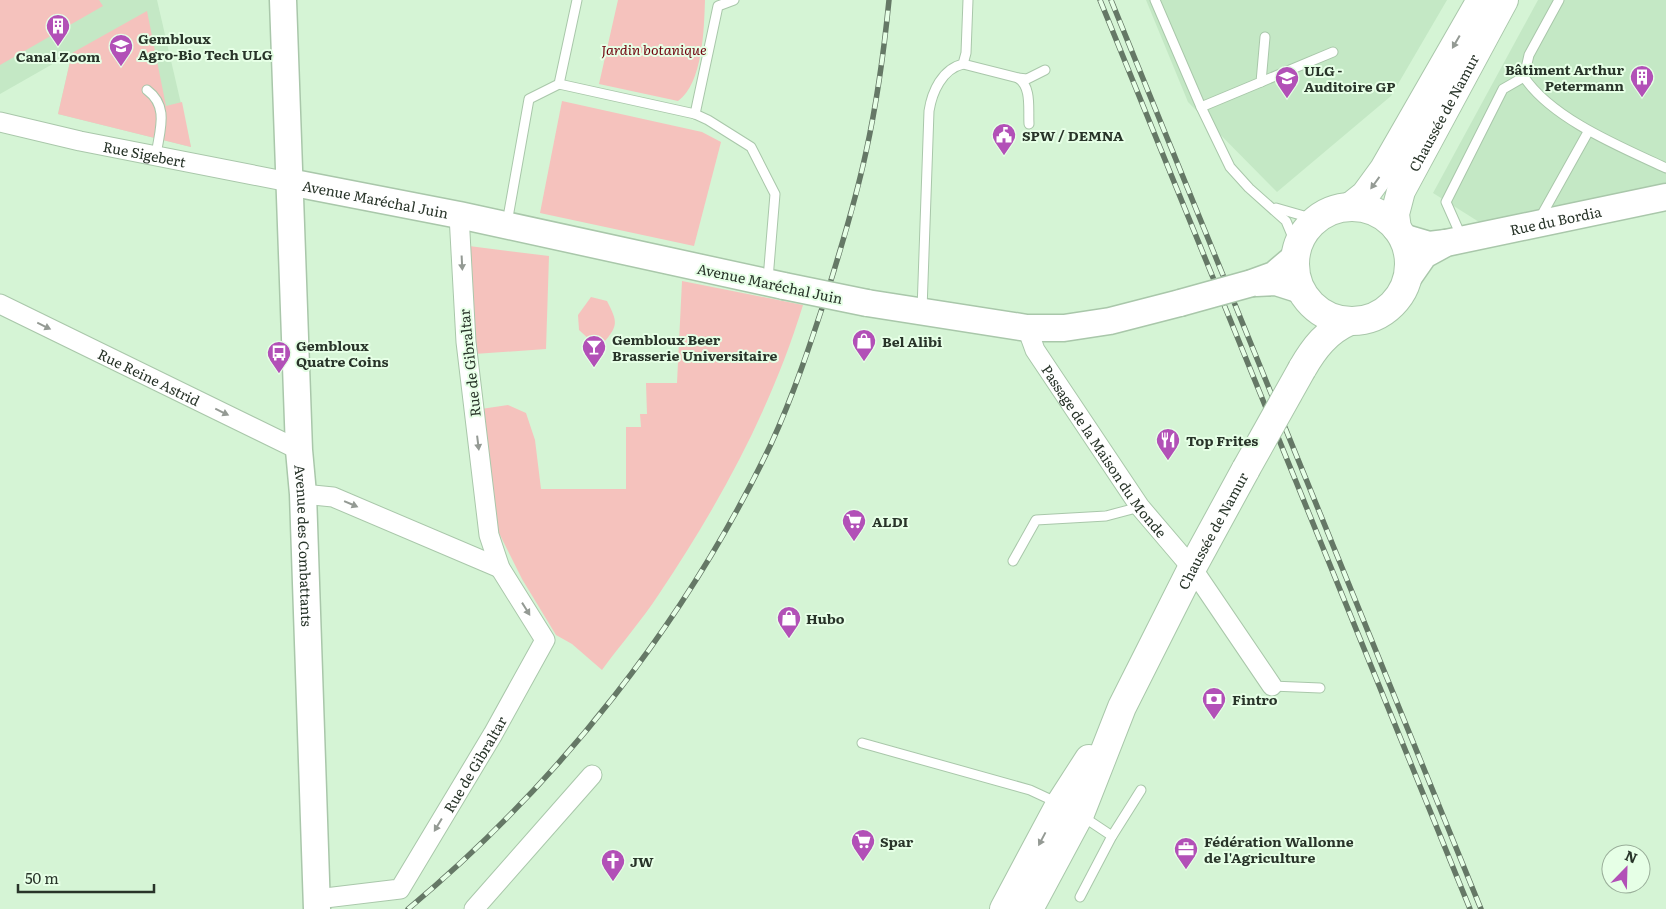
<svg xmlns="http://www.w3.org/2000/svg" width="1666" height="909" font-family="Literata,serif">
<style>
.built{fill:#c4e8c5}
.green{fill:#f5c2bd}
.lines{fill:none;stroke-linecap:round;stroke-linejoin:round}
.lane-casing{stroke:#a9c7aa;stroke-width:11}
.street-casing{stroke:#a9c7aa;stroke-width:21}
.secondary-casing{stroke:#a9c7aa;stroke-width:29}
.primary-casing{stroke:#a9c7aa;stroke-width:30}
.lane{stroke:#fff;stroke-width:9}
.street{stroke:#fff;stroke-width:19}
.secondary{stroke:#fff;stroke-width:26}
.primary{stroke:#fff;stroke-width:28}
.rail-casing{stroke:#657866;stroke-width:5.5}
.rail{stroke:#e6ffe6;stroke-width:4;stroke-dasharray:11;stroke-linecap:butt}
.secondary-bridge-casing{stroke:#a9c7aa;stroke-width:29;stroke-linecap:butt}
.primary-bridge-casing{stroke:#a9c7aa;stroke-width:30;stroke-linecap:butt}
.secondary-bridge{stroke:#fff;stroke-width:26}
.primary-bridge{stroke:#fff;stroke-width:28}
.oneway{fill:#949a94}
.labels{text-anchor:middle;dominant-baseline:central;stroke-width:4;stroke-linejoin:round;paint-order:stroke}
.poi-label{font-size:14px;font-weight:bold;fill:#283429;stroke:#e6ffe6;text-anchor:start}
.park-label{font-size:14px;font-style:italic;fill:#70030d;stroke:#e6ffe6}
.street-label{font-size:14px;fill:#283429;stroke:#e6ffe6}
</style>
<rect width="100%" height="100%" fill="#d5f4d5"/>
<g class="built">
<polygon points="0,0 157,0 191,147 58,114 72,53 0,94"/>
<polygon points="1146,0 1447,0 1391,96 1277,192 1188,102"/>
<polygon points="1538,0 1666,0 1666,187 1495,232 1433,193"/>
</g>
<g class="green">
<polygon points="0,0 99,0 103,6 0,65"/>
<path d="M 618,0 L 705,0 C 704,29 703,83 678,101 L 599,84 Z"/>
<polygon points="147,11 166,106 182,102 191,147 58,114 72,53"/>
<polygon points="562,101 702,132 721,142 694,246 540,213"/>
<polygon points="469,246 549,256 546,349 474,354"/>
<path d="M 682,281 L 803,305 C 771,409 720,503 659,594 C 642,620 621,644 602,670 L 572,644 L 556,635 L 522,579 L 497,529 L 481,409 L 508,405 L 526,413 L 535,440 L 541,489 L 626,489 L 626,427 L 641,427 L 640,414 L 647,414 L 646,383 L 677,383 Z"/>
<path d="M 591,297 L 607,301 C 617,321 619,325 604,342 L 590,340 L 579,330 L 578,315 Z"/>
</g>
<g class="lines">
<g class="lane-casing">
<g id="lane">
<polyline points="1155,0 1201,107 1230,167 1249,188 1286,221 1297,247"/>
<path d="M 1559,0 L 1529,55 L 1524,77 C 1552,119 1621,147 1666,168"/>
<path d="M 963,64 L 1018,78 C 1032,87 1028,109 1029,124"/>
<polyline points="1018,78 1027,79 1045,70"/>
<polyline points="1261,82 1333,52"/>
<polyline points="559,84 695,114 708,120 751,147 775,194 768,279"/>
<path d="M 147,90 C 170,107 159,131 156,156"/>
<polyline points="1201,107 1261,82 1265,37"/>
<polyline points="695,114 718,6 734,0"/>
<polyline points="1276,208 1304,216 1322,215"/>
<polyline points="1540,218 1588,132"/>
<polyline points="507,223 529,99 559,84 577,0"/>
<polyline points="1462,238 1446,202 1503,89 1524,77"/>
<path d="M 922,310 L 929,111 C 932,92 942,69 963,64 L 966,53 L 968,0"/>
<polyline points="1013,561 1036,520 1106,516 1140,507"/>
<polyline points="1272,686 1320,688"/>
<polyline points="862,743 1030,790 1058,803"/>
<polyline points="1082,816 1112,836 1141,790"/>
<polyline points="1080,897 1112,836"/>
</g>
</g>
<g class="street-casing">
<g id="street">
<path id="s1" d="M 0,122 L 80,141 L 289,182"/>
<path id="s2" d="M 0,304 L 299,450"/>
<path id="s3" d="M 1027,328 L 1035,350 L 1140,507 L 1192,568 L 1272,686"/>
<polyline points="303,494 333,497 500,568"/>
<path id="s4" d="M 317,899 L 400,889 L 493,734 L 545,640 L 500,568 L 489,535 L 466,342 L 459,215"/>
<polyline points="474,909 592,775"/>
</g>
</g>
<g class="secondary-casing">
<g id="secondary">
<path id="s5" d="M 283,0 L 299,450 L 303,494 L 317,909"/>
<path id="s6" d="M 289,182 L 459,215 L 784,286"/>
<polyline points="1402,237 1429,245 1446,243"/>
<path id="s7" d="M 1408,278 L 1424,255 L 1446,243 L 1666,197"/>
<polyline points="1252,283 1274,275 1295,257"/>
<polyline points="1256,283 1276,282 1301,290"/>
<polyline points="867,303 1027,328 1064,328 1110,321 1180,303"/>
</g>
</g>
<g class="primary-casing">
<g id="primary">
<circle cx="1352" cy="264" r="57"/>
<polyline points="1350,207 1365,195 1384,169 1481,0"/>
<path id="s8" d="M 1397,229 L 1395,214 L 1401,191 L 1504,0"/>
<path d="M 1302,369 C 1314,348 1327,331 1350,321"/>
<polyline points="1004,909 1060,804 1089,759"/>
<path id="s9" d="M 1029,909 L 1080,814 L 1122,707 L 1192,568 L 1246,469"/>
</g>
</g>
<use href="#lane" class="lane"/>
<use href="#street" class="street"/>
<use href="#secondary" class="secondary"/>
<use href="#primary" class="primary"/>
<g class="rail-casing">
<g id="rail">
<polyline points="1100,0 1470,909"/>
<polyline points="1111,0 1481,909"/>
<path d="M 408,909 C 559,783 686,622 771,444 C 794,394 811,342 828,290 C 842,245 856,199 866,152 C 877,102 884,51 889,0"/>
</g>
</g>
<use href="#rail" class="rail"/>
<g class="secondary-bridge-casing">
<g id="secondary-bridge">
<polyline points="784,286 867,303"/>
<polyline points="1180,303 1252,283"/>
</g>
</g>
<g class="primary-bridge-casing">
<polyline id="primary-bridge" points="1246,469 1302,369"/>
</g>
<use href="#secondary-bridge" class="secondary-bridge"/>
<use href="#primary-bridge" class="primary-bridge"/>
</g>
<defs><path id="oneway-solid" d="M-6-.8H1V-3.2L6.5 0L1 3.2V.8H-6Z" transform="scale(1.25)"/></defs>
<g class="oneway">
<use href="#oneway-solid" transform="translate(1456 42) rotate(120)"/>
<use href="#oneway-solid" transform="translate(1375 183) rotate(126)"/>
<use href="#oneway-solid" transform="translate(462 263) rotate(87)"/>
<use href="#oneway-solid" transform="translate(44 326) rotate(26)"/>
<use href="#oneway-solid" transform="translate(222 412) rotate(26)"/>
<use href="#oneway-solid" transform="translate(478 443) rotate(83)"/>
<use href="#oneway-solid" transform="translate(351 504) rotate(23)"/>
<use href="#oneway-solid" transform="translate(526 609) rotate(58)"/>
<use href="#oneway-solid" transform="translate(438 825) rotate(121)"/>
<use href="#oneway-solid" transform="translate(1042 839) rotate(118)"/>
</g>
<defs>
<g id="building-pin" transform="scale(1.25)"><path d="M0 17L-7.5 6A9.5 9.5 0 1 1 7.5 6Z" fill="#b250b7" stroke="#e6ffe6"/><path d="M-4-6H4V6H1V3H-1V6H-4ZM-2.5-4.3h1.7v1.8h-1.7ZM.8-4.3h1.7v1.8H.8ZM-2.5-1h1.7V.8h-1.7ZM.8-1h1.7V.8H.8Z" fill="#fff"/></g>
<g id="university-pin" transform="scale(1.25)"><path d="M0 17L-7.5 6A9.5 9.5 0 1 1 7.5 6Z" fill="#b250b7" stroke="#e6ffe6"/><path d="M0-5L7-2L0 1L-7-2ZM-4 1L0 2.5L4 1V4Q0 6-4 4Z" fill="#fff"/></g>
<g id="civic-pin" transform="scale(1.25)"><path d="M0 17L-7.5 6A9.5 9.5 0 1 1 7.5 6Z" fill="#b250b7" stroke="#e6ffe6"/><path d="M-.6-6.5H3V-4.5H.6V-3L4-1V1h2V6H-6V1h2V-1L-.6-3ZM-1.2 2.5V6h2.4V2.5Z" fill="#fff"/></g>
<g id="shop-pin" transform="scale(1.25)"><path d="M0 17L-7.5 6A9.5 9.5 0 1 1 7.5 6Z" fill="#b250b7" stroke="#e6ffe6"/><path d="M-5-2.5h2.3a2.7 3.5 0 0 1 5.4 0H5L5.5 6h-11ZM-1.5-2.5h3a1.5 2.3 0 0 0-3 0Z" fill="#fff"/></g>
<g id="bar-pin" transform="scale(1.25)"><path d="M0 17L-7.5 6A9.5 9.5 0 1 1 7.5 6Z" fill="#b250b7" stroke="#e6ffe6"/><path d="M-6-5H6L.8 .8V4.5H3.5V6h-7V4.5H-.8V.8Z" fill="#fff"/></g>
<g id="bus-pin" transform="scale(1.25)"><path d="M0 17L-7.5 6A9.5 9.5 0 1 1 7.5 6Z" fill="#b250b7" stroke="#e6ffe6"/><path d="M-5-6H5V4H4V6H2V4H-2V6H-4V4H-5ZM-3.5-4V0h7V-4ZM-3.5 1.2v1.5H-2V1.2ZM2 1.2v1.5H3.5V1.2Z" fill="#fff"/></g>
<g id="restaurant-pin" transform="scale(1.25)"><path d="M0 17L-7.5 6A9.5 9.5 0 1 1 7.5 6Z" fill="#b250b7" stroke="#e6ffe6"/><path d="M-5-6h1v4h1v-4h1v4h1v-4h1v5L-1.5 .5V6h-2V.5L-5-1ZM5-6V6H3V1.5H1.5Q1.5-4 5-6Z" fill="#fff"/></g>
<g id="supermarket-pin" transform="scale(1.25)"><path d="M0 17L-7.5 6A9.5 9.5 0 1 1 7.5 6Z" fill="#b250b7" stroke="#e6ffe6"/><path d="M-6-5.5h2.5l.6 2H6L4.5 2H-2.5L-4.4-4H-6ZM-1.5 3.2a1.3 1.3 0 1 0 .1 0ZM3 3.2a1.3 1.3 0 1 0 .1 0Z" fill="#fff"/></g>
<g id="bank-pin" transform="scale(1.25)"><path d="M0 17L-7.5 6A9.5 9.5 0 1 1 7.5 6Z" fill="#b250b7" stroke="#e6ffe6"/><path d="M-6-4H6V4H-6ZM0-2.3a2.3 2.3 0 1 0 0 4.6a2.3 2.3 0 1 0 0-4.6Z" fill="#fff"/></g>
<g id="office-pin" transform="scale(1.25)"><path d="M0 17L-7.5 6A9.5 9.5 0 1 1 7.5 6Z" fill="#b250b7" stroke="#e6ffe6"/><path d="M-6-3h4V-5.5h4V-3h4V5H-6ZM-1-4.5V-3h2v-1.5ZM-6 0V1H6V0Z" fill="#fff"/></g>
<g id="church-pin" transform="scale(1.25)"><path d="M0 17L-7.5 6A9.5 9.5 0 1 1 7.5 6Z" fill="#b250b7" stroke="#e6ffe6"/><path d="M-1.2-6h2.4v3.5h3.3v2.4h-3.3V6h-2.4V-.1h-3.3v-2.4h3.3Z" fill="#fff"/></g>
</defs>
<g fill-rule="evenodd">
<use href="#building-pin" x="58" y="26"/>
<use href="#university-pin" x="121" y="46"/>
<use href="#building-pin" x="1642" y="77"/>
<use href="#university-pin" x="1287" y="78"/>
<use href="#civic-pin" x="1004" y="135"/>
<use href="#shop-pin" x="864" y="341"/>
<use href="#bar-pin" x="594" y="347"/>
<use href="#bus-pin" x="279" y="353"/>
<use href="#restaurant-pin" x="1168" y="440"/>
<use href="#supermarket-pin" x="854" y="521"/>
<use href="#shop-pin" x="789" y="618"/>
<use href="#bank-pin" x="1214" y="699"/>
<use href="#supermarket-pin" x="863" y="841"/>
<use href="#office-pin" x="1186" y="849"/>
<use href="#church-pin" x="613" y="861"/>
</g>
<g class="labels">
<g class="poi-label">
<text x="138" y="38">Gembloux<tspan x="138" dy="16">Agro-Bio Tech ULG</tspan></text>
<text x="58" y="56" text-anchor="middle">Canal Zoom</text>
<text x="1624" y="69" text-anchor="end">Bâtiment Arthur<tspan x="1624" dy="16">Petermann</tspan></text>
<text x="1304" y="70">ULG -<tspan x="1304" dy="16">Auditoire GP</tspan></text>
<text x="1022" y="135">SPW / DEMNA</text>
<text x="612" y="339">Gembloux Beer<tspan x="612" dy="16">Brasserie Universitaire</tspan></text>
<text x="882" y="341">Bel Alibi</text>
<text x="296" y="345">Gembloux<tspan x="296" dy="16">Quatre Coins</tspan></text>
<text x="1186" y="440">Top Frites</text>
<text x="872" y="521">ALDI</text>
<text x="806" y="618">Hubo</text>
<text x="1232" y="699">Fintro</text>
<text x="880" y="841">Spar</text>
<text x="1204" y="841">Fédération Wallonne<tspan x="1204" dy="16">de l'Agriculture</tspan></text>
<text x="630" y="861">JW</text>
</g>
<g class="park-label">
<text x="654" y="49">Jardin botanique</text>
</g>
<g class="street-label">
<text stroke="none"><textPath href="#s8" startOffset="128">Chaussée de Namur</textPath></text>
<text stroke="none"><textPath href="#s1" startOffset="148">Rue Sigebert</textPath></text>
<text stroke="none"><textPath href="#s6" startOffset="88">Avenue Maréchal Juin</textPath></text>
<text stroke="none"><textPath href="#s7" startOffset="165">Rue du Bordia</textPath></text>
<text transform="translate(770 283) rotate(12)">Avenue Maréchal Juin</text>
<text transform="translate(469 363) rotate(-96)">Rue de Gibraltar</text>
<text stroke="none"><textPath href="#s2" startOffset="166">Rue Reine Astrid</textPath></text>
<text stroke="none"><textPath href="#s3" startOffset="146">Passage de la Maison du Monde</textPath></text>
<text stroke="none"><textPath href="#s9" startOffset="421">Chaussée de Namur</textPath></text>
<text stroke="none"><textPath href="#s5" startOffset="546">Avenue des Combattants</textPath></text>
<text stroke="none"><textPath href="#s4" startOffset="229">Rue de Gibraltar</textPath></text>
</g>
</g>
<g transform="translate(1626 869) rotate(23)"><circle r="24" fill="#e6ffe6" stroke="#9aae9a"/>
<path d="M0-4L9 19L0 12L-9 19Z" fill="#b250b7"/>
<text y="-8" font-size="14" font-weight="bold" text-anchor="middle" fill="#283429">N</text>
</g>
<path d="M18 884v8h136v-8" fill="none" stroke="#283429" stroke-width="2.5"/>
<text x="25" y="884" font-size="15" fill="#283429" stroke="#e6ffe6" stroke-width="4" paint-order="stroke">50 m</text>
</svg>
